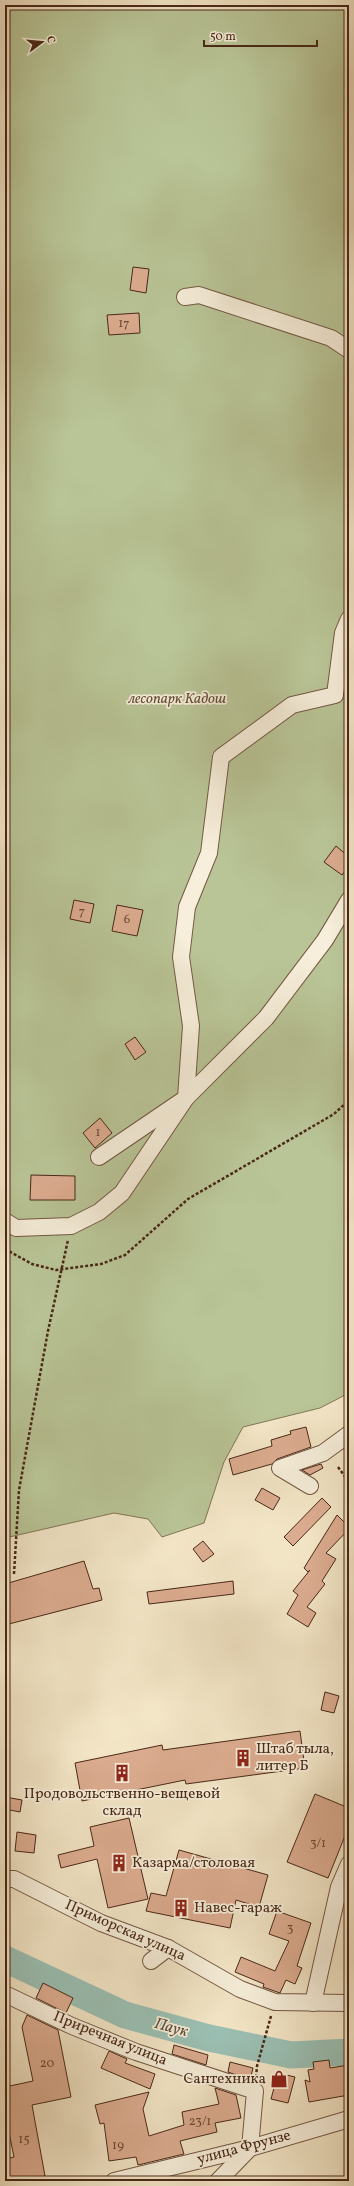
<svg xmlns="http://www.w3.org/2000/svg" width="354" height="2186" font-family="Vollkorn,serif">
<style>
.green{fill:#b9c597;stroke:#817657}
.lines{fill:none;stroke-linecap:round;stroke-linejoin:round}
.river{stroke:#9bc0b4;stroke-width:27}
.building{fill:#dcac90;stroke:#492817}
.minor-casing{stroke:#745843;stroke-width:18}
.path{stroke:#492817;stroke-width:2.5;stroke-dasharray:3 2;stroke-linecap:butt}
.minor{stroke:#f7efdb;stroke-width:16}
.labels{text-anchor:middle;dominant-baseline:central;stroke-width:3.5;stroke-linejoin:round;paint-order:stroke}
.number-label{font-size:13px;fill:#6e4935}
.park-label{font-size:15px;font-style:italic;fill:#654f37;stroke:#f7efdb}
.poi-label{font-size:15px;fill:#492817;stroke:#f7efdb;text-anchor:start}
.street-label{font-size:15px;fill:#492817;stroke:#f7efdb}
.water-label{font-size:16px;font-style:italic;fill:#5e4e3e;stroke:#f7efdb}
</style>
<rect width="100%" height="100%" fill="#f3e6c7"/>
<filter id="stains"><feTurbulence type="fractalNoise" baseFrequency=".005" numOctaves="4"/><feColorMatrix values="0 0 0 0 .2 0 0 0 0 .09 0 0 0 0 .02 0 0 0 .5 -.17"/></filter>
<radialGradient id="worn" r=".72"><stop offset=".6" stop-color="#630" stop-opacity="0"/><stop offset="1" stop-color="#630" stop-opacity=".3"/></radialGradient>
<polygon class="green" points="5,5 349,5 349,1393 320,1408 243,1427 224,1462 204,1523 162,1537 148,1519 114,1513 5,1538"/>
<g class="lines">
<polyline class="river" points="5,1959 125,2015 209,2038 291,2055 349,2052"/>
</g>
<g class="building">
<polygon points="133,267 149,269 146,293 130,290"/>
<polygon points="139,313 140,333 109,335 107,315"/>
<polygon points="336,846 349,857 349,866 342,875 324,862"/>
<polygon points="74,900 94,904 90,923 70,919"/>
<polygon points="117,905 143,910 137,936 112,931"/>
<polygon points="135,1037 146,1052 135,1060 125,1044"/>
<polygon points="100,1118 112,1133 95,1148 83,1133"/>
<polygon points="31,1175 75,1176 75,1200 30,1200"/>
<polygon points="306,1427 311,1447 277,1459 272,1464 233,1475 229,1459 272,1446 271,1440 291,1434 290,1431"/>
<polygon points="321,1464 323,1468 310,1475 302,1470"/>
<polygon points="262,1488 280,1498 273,1510 255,1500"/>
<polygon points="322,1498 331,1507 293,1546 284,1537"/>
<polygon points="337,1515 349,1527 349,1529 326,1553 336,1559 322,1581 325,1584 307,1607 316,1613 308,1627 287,1614 298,1595 293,1591 310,1570 308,1572 304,1568"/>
<polygon points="203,1541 214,1554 203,1562 193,1549"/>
<polygon points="84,1561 93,1589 99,1588 102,1600 5,1625 5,1584"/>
<polygon points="233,1581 234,1594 149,1604 147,1592"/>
<polygon points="325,1692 339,1696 334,1713 321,1710"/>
<polygon points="300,1731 305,1768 186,1784 185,1780 82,1801 75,1763 162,1745 163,1750"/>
<polygon points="315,1794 349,1808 349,1826 328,1878 287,1862"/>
<polygon points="5,1797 22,1800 20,1812 5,1809"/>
<polygon points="129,1818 148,1899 108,1908 97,1859 61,1868 58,1855 94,1846 90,1827"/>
<polygon points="17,1832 36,1835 34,1853 15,1851"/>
<polygon points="179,1850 268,1875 259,1907 236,1900 230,1928 146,1911 151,1893 166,1896"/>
<polygon points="277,1911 311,1923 297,1966 302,1968 295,1984 286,1980 280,1993 263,1987 264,1984 235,1972 241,1957 275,1971 289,1941 269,1934"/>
<polygon points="43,1983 73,1998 66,2013 36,1998"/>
<polygon points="27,2015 58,2030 71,2097 32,2105 45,2176 25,2181 5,2181 5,2159 14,2157 5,2113 5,2087 33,2081 22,2027"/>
<polygon points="174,2045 208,2055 206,2065 172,2054"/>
<polygon points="109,2051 127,2059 125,2063 155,2074 150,2089 101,2068"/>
<polygon points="329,2060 330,2068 349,2065 349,2095 309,2102 305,2080 310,2082 308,2070 314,2069 313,2062"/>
<polygon points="230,2062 253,2068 250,2080 228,2072"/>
<polygon points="278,2073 295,2077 288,2103 271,2099"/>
<polygon points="215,2088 236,2095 241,2118 215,2123 217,2132 180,2141 184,2154 138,2165 136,2157 109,2161 104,2123 100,2124 95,2105 149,2092 143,2109 149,2136 184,2125 182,2112 219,2104"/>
</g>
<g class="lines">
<g class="minor-casing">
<g id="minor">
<polyline points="185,297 199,295 331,338 349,350"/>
<polyline points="99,1157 186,1098 266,1018 325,940 349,900"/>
<polyline points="5,1221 16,1228 71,1226 99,1212 122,1193 186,1098 191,1026 181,957 187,907 209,853 221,757 292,705 335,695 343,633 349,619"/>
<polyline points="310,1486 280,1468 323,1453 349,1434"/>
<polyline points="5,1879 14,1879 101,1923 168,1948 240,1989 275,2002 349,2003"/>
<polyline points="151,1961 168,1948"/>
<polyline points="5,1994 72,2026 136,2052 255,2091 250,2148 218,2181"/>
<polyline points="313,2003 339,1887 349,1864"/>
<polyline points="114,2181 250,2148 349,2119"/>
</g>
</g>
<g class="path">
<polyline points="5,1249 32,1264 56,1270 101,1264 125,1255 188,1199 334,1114 349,1100"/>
<polyline points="338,1467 349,1482"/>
<polyline points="14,1574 19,1490 48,1331 68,1240"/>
<polyline points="256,2077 257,2066 271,2016"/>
</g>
<use href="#minor" class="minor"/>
</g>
<defs>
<g id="building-bare" transform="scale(1.38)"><path d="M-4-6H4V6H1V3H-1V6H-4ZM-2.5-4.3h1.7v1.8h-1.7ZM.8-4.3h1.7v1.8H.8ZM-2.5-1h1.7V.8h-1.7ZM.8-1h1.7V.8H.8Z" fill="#8f2418" stroke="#f7efdb" stroke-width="2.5" paint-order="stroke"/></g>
<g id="shop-bare" transform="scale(1.38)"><path d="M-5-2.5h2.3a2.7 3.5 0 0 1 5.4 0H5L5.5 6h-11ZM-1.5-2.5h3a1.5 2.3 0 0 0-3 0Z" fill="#8f2418" stroke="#f7efdb" stroke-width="2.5" paint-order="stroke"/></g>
</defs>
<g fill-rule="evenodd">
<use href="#building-bare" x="243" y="1758"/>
<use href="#building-bare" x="122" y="1773"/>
<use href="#building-bare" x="119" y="1863"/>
<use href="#building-bare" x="181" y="1908"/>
<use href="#shop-bare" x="279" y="2079"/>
</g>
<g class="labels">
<g class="number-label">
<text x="124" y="324">17</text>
<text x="82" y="912">7</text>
<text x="127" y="920">6</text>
<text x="98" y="1133">1</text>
<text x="318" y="1844">3/1</text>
<text x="290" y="1929">3</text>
<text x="47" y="2064">20</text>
<text x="200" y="2122">23/1</text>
<text x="24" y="2140">15</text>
<text x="118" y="2146">19</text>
</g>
<g class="park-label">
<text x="177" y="699">лесопарк Кадош</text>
</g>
<g class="poi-label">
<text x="256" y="1749">Штаб тыла,<tspan x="256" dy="17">литер Б</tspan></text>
<text x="122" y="1794" text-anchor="middle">Продовольственно-вещевой<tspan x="122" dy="17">склад</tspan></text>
<text x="132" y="1863">Казарма/столовая</text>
<text x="194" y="1908">Навес-гараж</text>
<text x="266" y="2079" text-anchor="end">Сантехника</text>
</g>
<g class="street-label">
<text transform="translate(125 1931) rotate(24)">Приморская улица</text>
<text transform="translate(110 2039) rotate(22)">Приречная улица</text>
<text transform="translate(244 2148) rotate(-15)">улица Фрунзе</text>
</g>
<g class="water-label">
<text transform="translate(171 2028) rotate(15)">Паук</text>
</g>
</g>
<rect width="354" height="2186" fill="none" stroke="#f3e6c7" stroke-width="20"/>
<rect x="6" y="6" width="342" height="2174" fill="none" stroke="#492817" stroke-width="2"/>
<rect x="10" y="10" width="334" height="2166" fill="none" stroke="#492817"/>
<g transform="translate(42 42) rotate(74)" stroke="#f7efdb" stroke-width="3" paint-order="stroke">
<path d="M0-3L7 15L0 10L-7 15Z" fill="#492817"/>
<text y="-6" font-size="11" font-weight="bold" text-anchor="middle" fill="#492817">С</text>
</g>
<path d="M204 40v6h113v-6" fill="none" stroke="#492817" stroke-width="2"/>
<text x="210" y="40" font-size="12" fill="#492817" stroke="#f7efdb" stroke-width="3" paint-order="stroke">50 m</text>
<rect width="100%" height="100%" filter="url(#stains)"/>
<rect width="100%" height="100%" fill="url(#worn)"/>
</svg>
